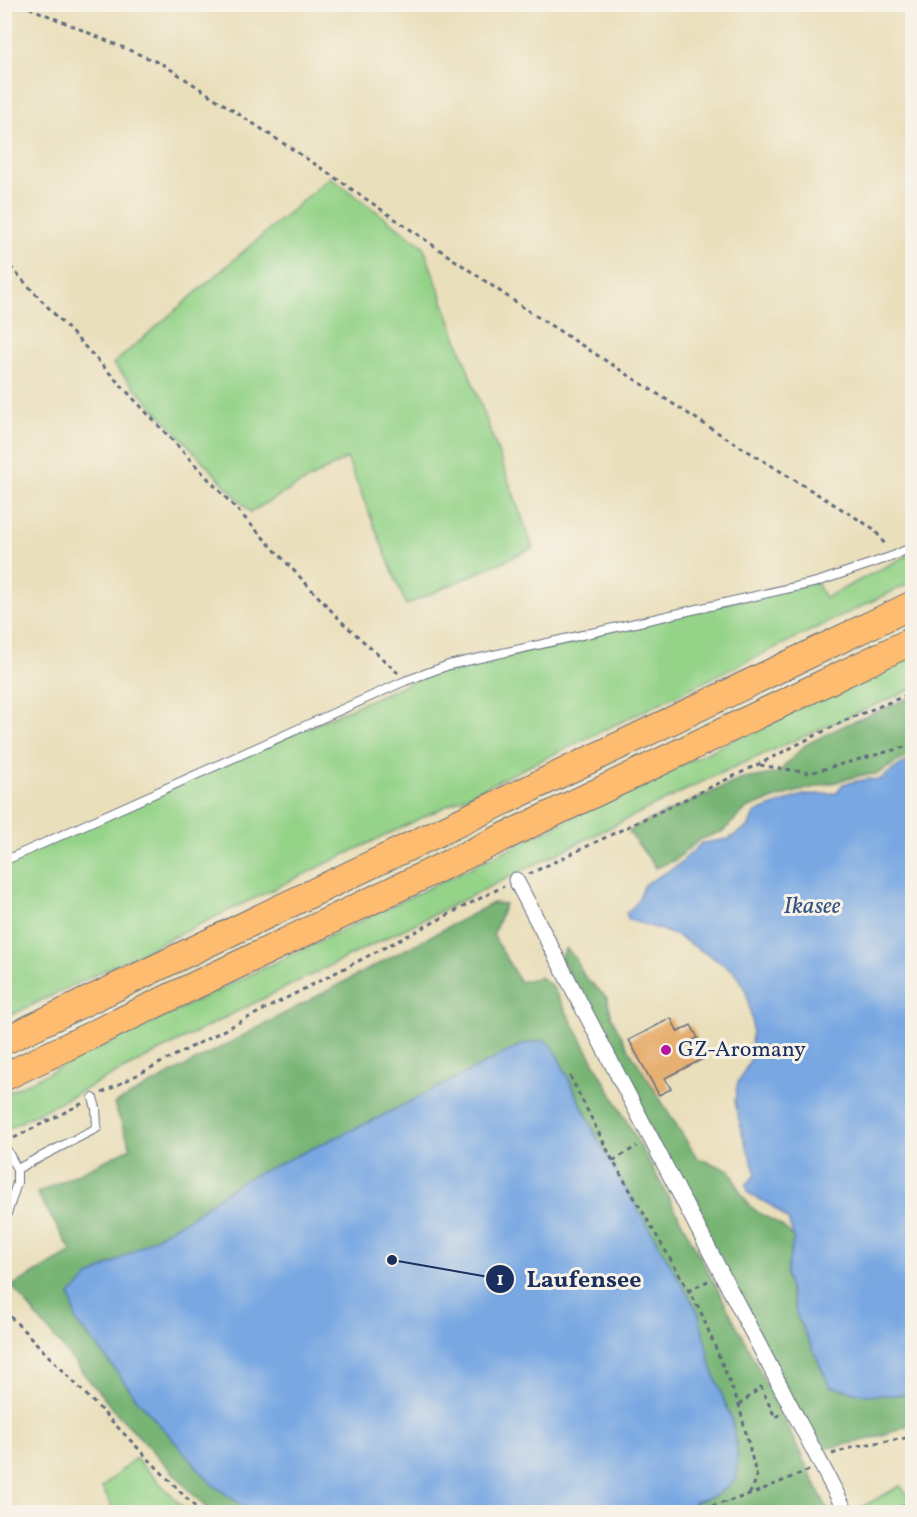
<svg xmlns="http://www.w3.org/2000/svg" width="917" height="1517" font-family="Vollkorn,serif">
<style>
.green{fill:#95d389;stroke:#588174;stroke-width:1.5}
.forest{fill:#78b575;stroke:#4a726a;stroke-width:1.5}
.water{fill:#78a7e2;stroke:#4a6ba0;stroke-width:1.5}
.building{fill:#e7b073}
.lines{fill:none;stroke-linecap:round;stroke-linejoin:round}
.lane-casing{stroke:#636d7f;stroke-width:10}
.street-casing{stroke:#636d7f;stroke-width:17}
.highway-casing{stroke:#636d7f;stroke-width:29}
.path{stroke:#636d7f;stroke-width:3;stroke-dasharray:4.5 4.5;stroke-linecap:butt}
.lane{stroke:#fff;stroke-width:8}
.street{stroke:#fff;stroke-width:15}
.highway{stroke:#fdbc6f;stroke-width:27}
.poi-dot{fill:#b5179e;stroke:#f7f3e8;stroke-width:2}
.labels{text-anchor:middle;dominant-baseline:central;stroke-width:6;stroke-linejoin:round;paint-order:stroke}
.poi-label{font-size:22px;fill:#1b2f5e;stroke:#f7f3e8;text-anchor:start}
.water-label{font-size:24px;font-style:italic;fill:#375386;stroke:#f7f3e8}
.leader{fill:none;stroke:#1b2f5e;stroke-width:2}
.callout-dot{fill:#1b2f5e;stroke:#f7f3e8;stroke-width:2}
.mark-label{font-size:18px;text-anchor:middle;font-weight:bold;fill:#fff}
.callout-label{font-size:24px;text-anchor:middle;font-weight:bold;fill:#1b2f5e;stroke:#f7f3e8;stroke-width:6;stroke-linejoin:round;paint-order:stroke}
</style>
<rect width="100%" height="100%" fill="#f7f3e8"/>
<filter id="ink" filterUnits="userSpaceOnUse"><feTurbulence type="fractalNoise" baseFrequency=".0167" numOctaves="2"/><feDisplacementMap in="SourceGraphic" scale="12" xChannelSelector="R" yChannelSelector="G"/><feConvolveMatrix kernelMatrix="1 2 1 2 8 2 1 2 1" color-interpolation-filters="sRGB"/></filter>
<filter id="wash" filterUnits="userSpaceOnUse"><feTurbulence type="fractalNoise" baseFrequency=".008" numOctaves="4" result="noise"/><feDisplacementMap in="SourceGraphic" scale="24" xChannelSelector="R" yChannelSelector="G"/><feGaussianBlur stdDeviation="1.35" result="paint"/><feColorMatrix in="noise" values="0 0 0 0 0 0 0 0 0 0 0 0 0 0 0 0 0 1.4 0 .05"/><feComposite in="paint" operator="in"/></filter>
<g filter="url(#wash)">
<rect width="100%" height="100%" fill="#eadfbb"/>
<g class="green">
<polygon points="330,177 423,246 533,548 406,605 347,458 250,512 113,364"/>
<polygon points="912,553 912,582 5,1018 5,861 449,665 817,582 825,598"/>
<polygon points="912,653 912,689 716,775 240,1010 5,1130 5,1094"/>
<polygon points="135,1458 188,1512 115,1512 102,1488"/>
<polygon points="900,1486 912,1500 912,1512 862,1512 860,1508"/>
</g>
<g class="forest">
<polygon points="912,697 912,758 902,759 877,774 863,775 788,794 746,809 723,831 699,840 675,860 656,868 629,832 637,826 739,780 778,773 805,745 845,725"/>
<polygon points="493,903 505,904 493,935 520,982 540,977 552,986 663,1187 745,1341 829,1512 694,1512 693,1502 717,1495 737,1479 737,1450 732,1421 712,1369 554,1049 545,1041 523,1044 380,1117 240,1182 192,1216 89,1277 77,1323 99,1348 137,1399 213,1485 251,1512 210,1512 112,1408 12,1286 72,1252 37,1193 131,1148 114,1104"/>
<path d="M 566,948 L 576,959 L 584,976 L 607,998 L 612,1018 L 625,1043 L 697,1158 L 730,1170 C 737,1185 742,1200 755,1210 C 771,1222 779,1220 794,1238 L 786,1274 L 797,1316 L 830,1386 L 866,1395 L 912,1395 L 912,1423 C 882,1438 851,1444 818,1450 L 560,957 Z"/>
</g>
<g class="water">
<polygon points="903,763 912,763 912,1395 866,1395 830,1386 797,1316 786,1274 794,1238 788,1220 772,1206 749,1194 746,1185 756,1174 742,1133 735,1102 737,1085 751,1058 752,1020 746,991 734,971 681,938 659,929 629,920 626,913 636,904 645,884 677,866 702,843 729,839 749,826 754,813 803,795 837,793 843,784 868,779 879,780"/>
<polygon points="545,1040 554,1049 602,1148 698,1312 712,1369 732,1421 737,1450 737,1479 717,1495 694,1502 694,1512 251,1512 213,1485 137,1399 99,1348 77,1323 70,1295 89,1277 192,1216 240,1182 380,1117 523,1044"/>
</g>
<g id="blocks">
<polygon class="building" points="671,1018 678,1032 691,1025 698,1038 693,1040 703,1059 665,1078 671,1089 659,1095 629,1040"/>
</g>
</g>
<g filter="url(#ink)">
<use href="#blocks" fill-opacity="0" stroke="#636d7f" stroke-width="1.5"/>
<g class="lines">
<g class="lane-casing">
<g id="lane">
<polyline points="4,861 405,681 449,665 817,582 893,556 912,547"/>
<polyline points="4,1145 17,1169 17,1183 4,1223"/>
<polyline points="17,1169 97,1128 96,1108 93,1098"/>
</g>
</g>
<g class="street-casing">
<polyline id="street" points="516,880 846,1512"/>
</g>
<g class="highway-casing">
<g id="highway">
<polyline points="4,1041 912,605"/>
<polyline points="4,1077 912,641"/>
</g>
</g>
<g class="path">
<polyline points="21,4 164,65 324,170 530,312 720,434 874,529 886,546"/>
<polyline points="4,260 341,621 398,673"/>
<polyline points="760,765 809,773 912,745"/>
<polyline points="529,874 759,764 846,720 912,693"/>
<polyline points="570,1076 613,1161 700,1310 739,1405 757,1478 749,1495"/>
<polyline points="102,1093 504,886"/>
<polyline points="14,1138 83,1103"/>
<polyline points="613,1161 637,1146"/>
<polyline points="688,1291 710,1280"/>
<polyline points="4,1310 200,1512"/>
<polyline points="739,1405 761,1387 775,1417 780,1415"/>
<polyline points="912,1450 910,1473 912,1483"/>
<polyline points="832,1454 857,1446 912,1437"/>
<polyline points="712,1506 749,1495 809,1470"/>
<polyline points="723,1512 726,1502"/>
<polyline points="894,1512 912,1500"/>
</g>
<use href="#lane" class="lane"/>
<use href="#street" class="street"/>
<use href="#highway" class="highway"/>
</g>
</g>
<circle class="poi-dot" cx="666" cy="1050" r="6"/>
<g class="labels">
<g class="poi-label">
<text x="678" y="1050">GZ-Aromany</text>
</g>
<g class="water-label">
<text x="812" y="907">Ikasee</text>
</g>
</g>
<path class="leader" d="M392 1260L500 1279"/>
<g class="callout-dot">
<circle cx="392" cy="1260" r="6"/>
<circle cx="500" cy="1279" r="15"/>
</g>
<g class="mark-label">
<text x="500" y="1285">1</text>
</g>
<g class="callout-label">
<text x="584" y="1287">Laufensee</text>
</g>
<rect width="917" height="1517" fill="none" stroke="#f7f3e8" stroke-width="24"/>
</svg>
